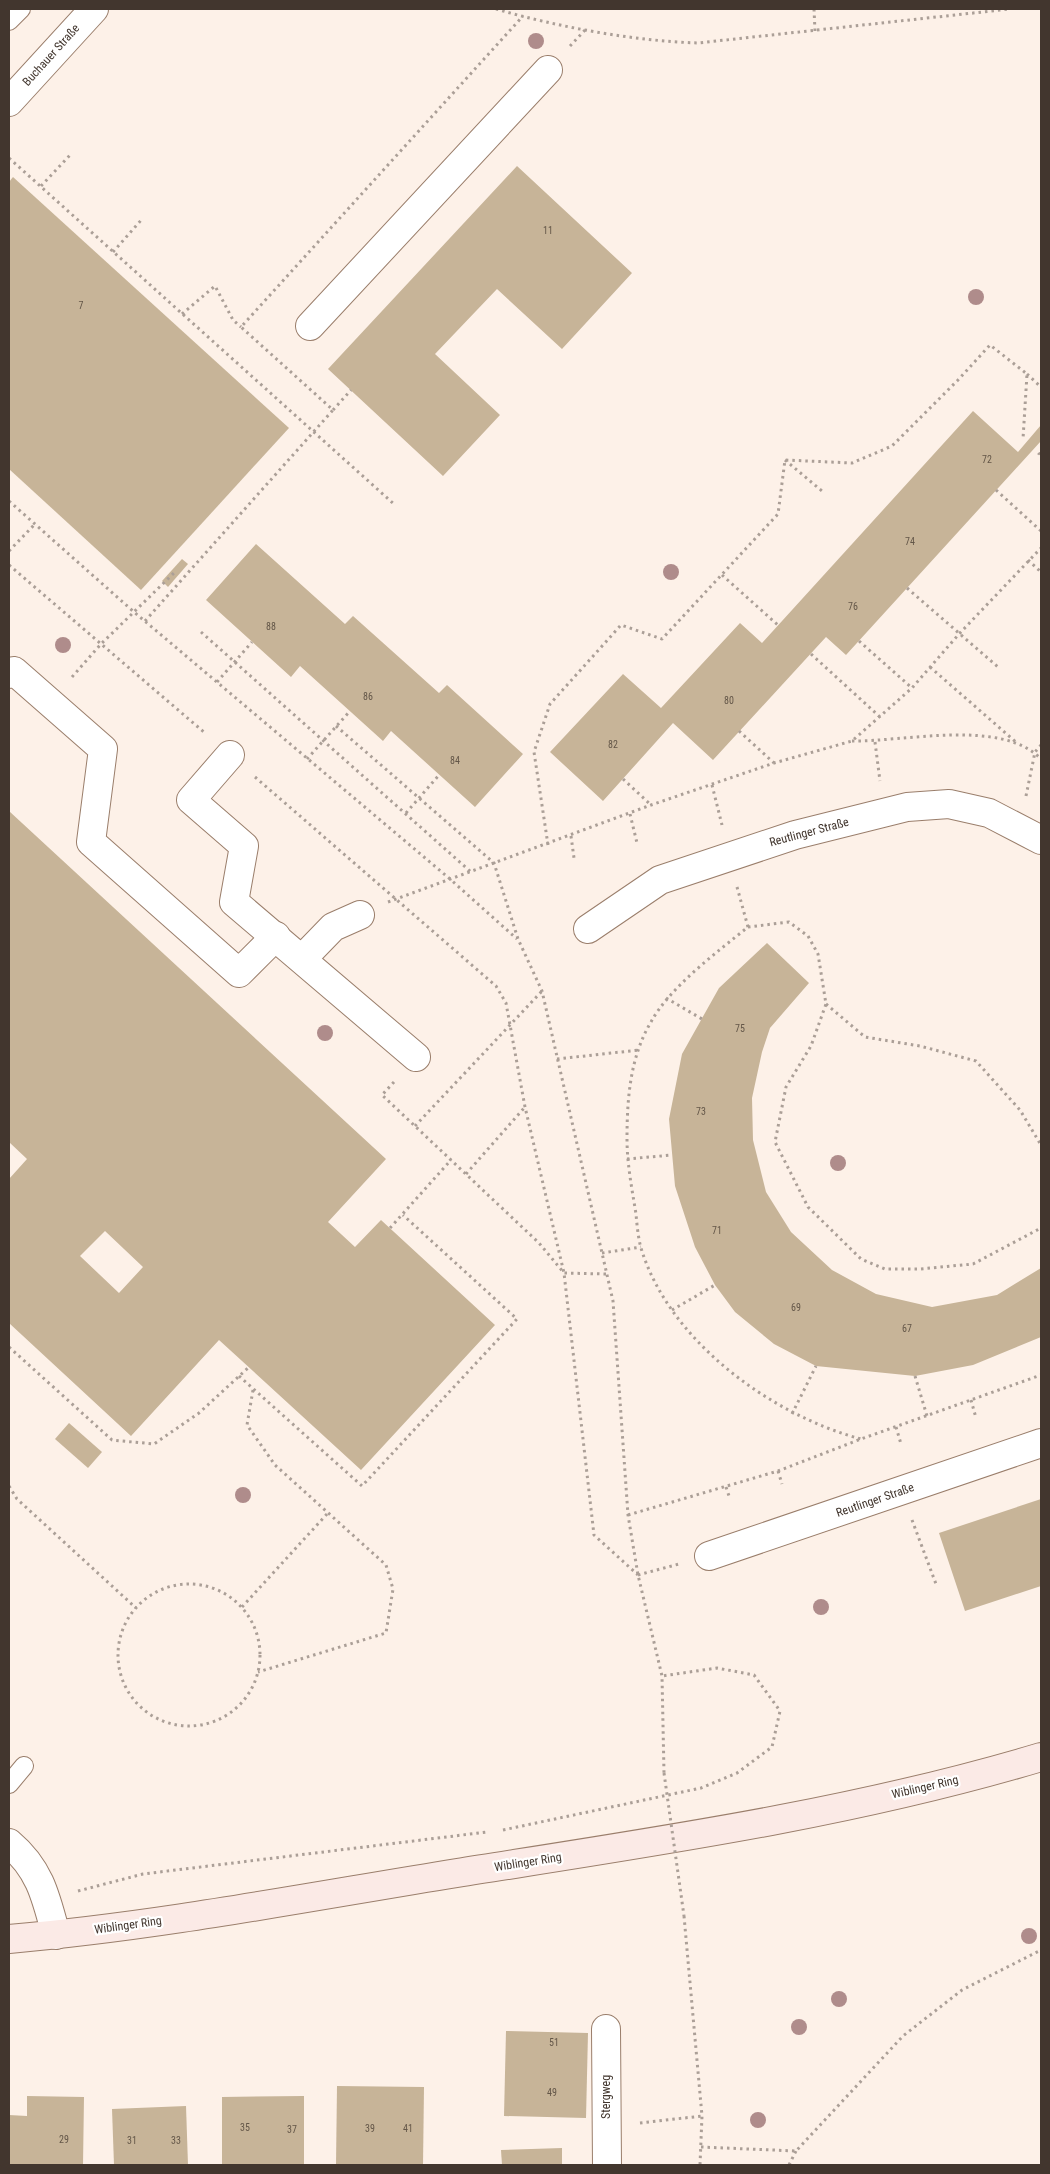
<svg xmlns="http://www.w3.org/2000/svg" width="1050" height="2174" font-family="'Roboto Condensed',sans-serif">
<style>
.building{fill:#c7b498;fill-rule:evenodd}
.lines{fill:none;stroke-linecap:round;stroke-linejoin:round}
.lane-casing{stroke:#9a7e6b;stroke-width:20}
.street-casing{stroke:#9a7e6b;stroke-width:30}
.secondary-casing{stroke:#9a7e6b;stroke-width:30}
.path{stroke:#ab9f97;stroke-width:3;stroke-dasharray:2.5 4;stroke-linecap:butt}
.lane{stroke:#fff;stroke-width:18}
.street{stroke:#fff;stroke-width:28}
.secondary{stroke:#fbeae6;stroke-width:28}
.path-bridge{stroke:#ab9f97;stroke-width:3;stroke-dasharray:2.5 4;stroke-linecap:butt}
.tree{fill:#af8c8b}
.labels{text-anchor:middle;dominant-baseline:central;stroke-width:4.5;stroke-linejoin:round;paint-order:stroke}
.number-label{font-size:10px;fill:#635648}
.street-label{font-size:12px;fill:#42362e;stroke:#fff}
</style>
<rect width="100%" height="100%" fill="#fdf1e8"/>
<g class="building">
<polygon points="517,166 632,273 562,349 497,289 435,354 500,415 443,476 328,369"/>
<polygon points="13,177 289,428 141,590 9,469 9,182"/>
<polygon points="973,411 1018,452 1041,425 1041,441 846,655 826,637 713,760 673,723 603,801 550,752 623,674 661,708 740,623 762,643"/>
<polygon points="256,544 345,624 353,616 439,693 447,685 523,754 475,807 391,731 383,741 300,666 291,677 206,600"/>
<polygon points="182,559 188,564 168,587 162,581"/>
<path d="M 9,811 L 386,1159 L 328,1222 L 355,1247 L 381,1220 L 495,1325 L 361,1470 L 219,1340 L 131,1436 L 9,1323 L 9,1179 L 27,1159 L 9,1142 ZM 105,1231 L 143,1267 L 119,1293 L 80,1256 Z"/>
<polygon points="767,943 809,983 770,1028 762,1052 752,1098 753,1140 766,1192 791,1232 832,1270 876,1294 932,1307 997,1295 1041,1268 1041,1337 973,1365 915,1376 816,1366 774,1344 735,1312 715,1285 695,1247 675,1186 669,1119 682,1054 719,988"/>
<polygon points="69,1423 102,1452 88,1468 55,1439"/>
<polygon points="1041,1499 1041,1586 965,1611 939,1533"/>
<polygon points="506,2031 588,2033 586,2118 504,2116"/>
<polygon points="337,2086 424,2087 423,2165 336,2165"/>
<polygon points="27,2096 84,2097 83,2165 9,2165 9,2115 27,2116"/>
<polygon points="304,2096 304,2165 222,2165 222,2097"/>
<polygon points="186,2106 188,2165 114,2165 112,2109"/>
<polygon points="562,2148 562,2165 502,2165 501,2150"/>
</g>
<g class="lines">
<g class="lane-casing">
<g id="lane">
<polyline points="9,21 21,9"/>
<polyline points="9,1784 24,1766"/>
</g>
</g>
<g class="street-casing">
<g id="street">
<polyline points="9,102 94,9"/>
<polyline points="310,326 548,70"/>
<polyline points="9,674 14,671 103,749 91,842 239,973 276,936"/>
<polyline points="230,755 191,800 244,846 234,902 416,1057"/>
<polyline points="588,929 660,880 795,835 907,807 949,804 989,813 1041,840"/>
<polyline points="302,959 333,927 360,915"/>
<polyline points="709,1556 1041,1443"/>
<path d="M 9,1843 C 40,1869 46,1897 56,1935"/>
<polyline points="606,2029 607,2165"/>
</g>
</g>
<g class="secondary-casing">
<path id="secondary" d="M 9,1939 C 159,1926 308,1897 457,1873 C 653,1842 851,1814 1041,1757"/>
</g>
<g class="path">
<path d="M 496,9 C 558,27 634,41 698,43 L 1010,9"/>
<polyline points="814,9 815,31"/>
<polyline points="570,46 586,29"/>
<polyline points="9,158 395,505"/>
<polyline points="41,186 72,153"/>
<polyline points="113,252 143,218"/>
<polyline points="182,314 215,286 233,320 241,327"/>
<polyline points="1027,374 1041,387"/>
<polyline points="333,410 351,390"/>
<polyline points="1041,453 1039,454 1041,456"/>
<polyline points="785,460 822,491"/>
<polyline points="996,490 1041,531"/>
<polyline points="9,501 134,612 450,879 517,939"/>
<polyline points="9,551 35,524"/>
<polyline points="1028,560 1041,572"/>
<polyline points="9,565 205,733"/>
<polyline points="722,575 779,626"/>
<polyline points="907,588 998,667"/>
<polyline points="145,621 333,410 241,327 523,16"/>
<polyline points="201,632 471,872"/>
<polyline points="859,641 912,688"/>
<polyline points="811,654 880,717"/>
<polyline points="930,667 1017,743"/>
<polyline points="72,677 101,644 175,572"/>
<polyline points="217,682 252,642"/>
<polyline points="336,726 494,863 518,939 542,991 613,1301 628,1515 638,1575 662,1676 664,1773"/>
<polyline points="739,731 774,763"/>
<path d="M 852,741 C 904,742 1001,718 1041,759"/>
<polyline points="875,742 880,781"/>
<polyline points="307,759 350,711"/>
<polyline points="255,777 496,986 506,1003 525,1107 564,1273 594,1535 638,1575"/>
<polyline points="623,779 651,805"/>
<polyline points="712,785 722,825"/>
<polyline points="1026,796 1035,752 1041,745"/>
<polyline points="406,813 439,775"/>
<polyline points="630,814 637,843"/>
<polyline points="571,836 574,858"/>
<polyline points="548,845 534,752 550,704 621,625 662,639 778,514 785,460 852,463 892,446 958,380 990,345 1027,374 1023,439"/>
<path d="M 737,887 L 748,927 C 716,953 670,987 651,1022 C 630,1057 627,1099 627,1139 C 627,1164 632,1189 636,1214 C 637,1225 638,1237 641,1248 C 669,1341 771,1415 861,1439"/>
<polyline points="388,902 651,805 774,763 852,741 912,688 959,634 1041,548"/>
<polyline points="748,927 789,922 808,936 818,954 826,1004 811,1046 786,1087 775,1142 808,1207 861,1259 885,1269 920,1269 973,1264 1041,1228"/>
<polyline points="666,998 702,1019"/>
<polyline points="826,1004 865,1037 920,1046 976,1061 1020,1110 1041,1145"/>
<polyline points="557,1059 639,1050"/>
<polyline points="394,1082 382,1095 539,1243 564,1273 606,1274"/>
<polyline points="415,1126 542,991"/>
<polyline points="627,1159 672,1155"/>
<polyline points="466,1174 525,1107"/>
<polyline points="390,1228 451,1160"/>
<polyline points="602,1253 641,1247"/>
<polyline points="672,1310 715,1285"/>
<polyline points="9,1347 112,1440 154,1444 199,1413 249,1367"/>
<polyline points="239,1376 362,1486 517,1319 403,1215"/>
<polyline points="915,1376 927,1416"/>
<polyline points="253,1390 247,1425 275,1465 386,1565 393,1589 386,1633 258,1672"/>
<polyline points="971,1400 976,1418"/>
<polyline points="792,1414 816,1366"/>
<polyline points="896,1427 901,1444"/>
<polyline points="778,1471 782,1484"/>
<polyline points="9,1486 17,1499 136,1608"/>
<polyline points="726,1487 730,1499"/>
<polyline points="628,1515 778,1471 861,1439 1041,1375"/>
<polyline points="912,1520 936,1584"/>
<polyline points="638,1575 679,1564"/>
<circle cx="189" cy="1655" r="71"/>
<polyline points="242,1607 327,1514"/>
<polyline points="503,1830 701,1788 737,1773 772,1747 780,1711 754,1675 717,1668 662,1676"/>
<polyline points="78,1891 143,1874 487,1832"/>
<polyline points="684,1916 702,2116 700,2165"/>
<polyline points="640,2123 702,2116"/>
<polyline points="701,2147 796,2151 903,2036 962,1990 1041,1950"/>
<polyline points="789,2165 796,2151"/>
</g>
<use href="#lane" class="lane"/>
<use href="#street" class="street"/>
<use href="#secondary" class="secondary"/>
<polyline class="path-bridge" points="664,1773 684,1916"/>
</g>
<g class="tree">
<circle cx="536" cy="41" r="8"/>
<circle cx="976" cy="297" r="8"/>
<circle cx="671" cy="572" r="8"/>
<circle cx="63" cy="645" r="8"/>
<circle cx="325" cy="1033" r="8"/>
<circle cx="838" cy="1163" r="8"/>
<circle cx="243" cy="1495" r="8"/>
<circle cx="821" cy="1607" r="8"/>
<circle cx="1029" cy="1936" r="8"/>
<circle cx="839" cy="1999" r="8"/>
<circle cx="799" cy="2027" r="8"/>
<circle cx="758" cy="2120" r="8"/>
</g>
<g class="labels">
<g class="number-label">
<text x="548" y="230">11</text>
<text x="81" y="305">7</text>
<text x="987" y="459">72</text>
<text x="910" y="541">74</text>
<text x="853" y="606">76</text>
<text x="271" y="626">88</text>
<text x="368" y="696">86</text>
<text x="729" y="700">80</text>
<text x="613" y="744">82</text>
<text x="455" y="760">84</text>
<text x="740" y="1028">75</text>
<text x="701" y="1111">73</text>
<text x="717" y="1230">71</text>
<text x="796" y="1307">69</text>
<text x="907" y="1328">67</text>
<text x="554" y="2042">51</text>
<text x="552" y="2092">49</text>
<text x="245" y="2127">35</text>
<text x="370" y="2128">39</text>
<text x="408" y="2128">41</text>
<text x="292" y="2129">37</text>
<text x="64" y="2139">29</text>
<text x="132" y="2140">31</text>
<text x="176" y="2140">33</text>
</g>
<g class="street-label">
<text transform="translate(51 55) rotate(-48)">Buchauer Straße</text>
<text transform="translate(809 832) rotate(-15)">Reutlinger Straße</text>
<text transform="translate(875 1500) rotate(-19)">Reutlinger Straße</text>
<text transform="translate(925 1787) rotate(-13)">Wiblinger Ring</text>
<text transform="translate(528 1862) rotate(-9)">Wiblinger Ring</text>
<text transform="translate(128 1925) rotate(-8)">Wiblinger Ring</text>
<text transform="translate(606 2097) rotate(-90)">Stergweg</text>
</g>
</g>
<rect width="1050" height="2174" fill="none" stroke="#42362e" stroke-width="20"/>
</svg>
